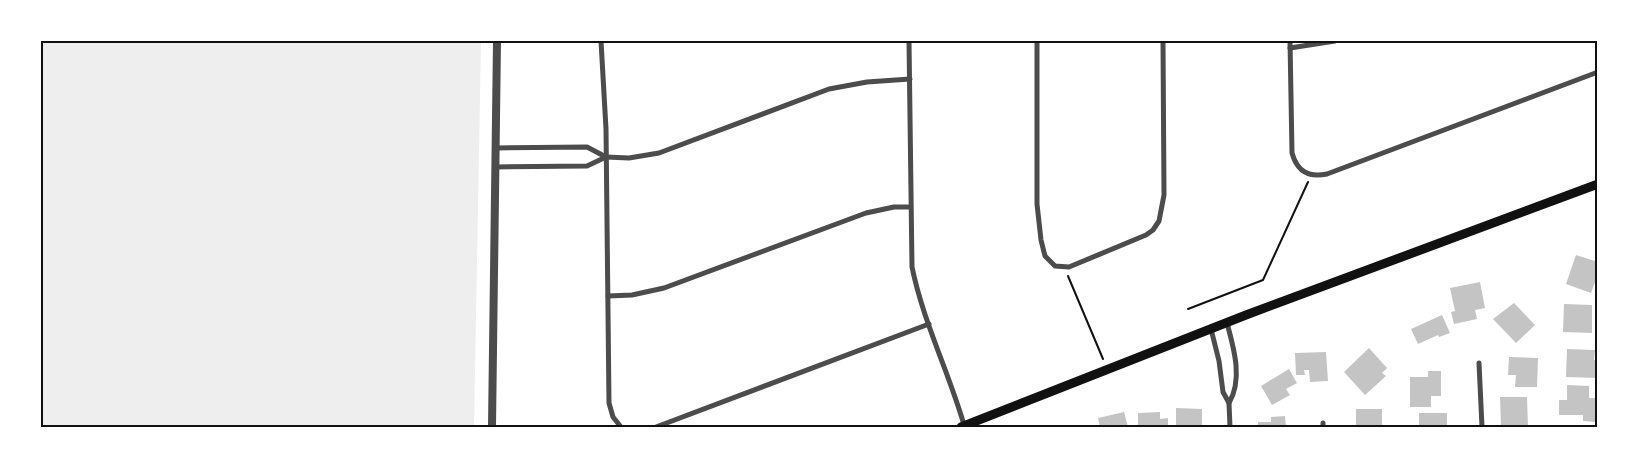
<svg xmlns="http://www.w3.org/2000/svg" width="1639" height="468" font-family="Bitter,serif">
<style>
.green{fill:#eee}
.building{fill:#c4c4c4}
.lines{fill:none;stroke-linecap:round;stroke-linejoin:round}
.path{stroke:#111;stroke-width:2}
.minor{stroke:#4c4c4c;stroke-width:5}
.tertiary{stroke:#4c4c4c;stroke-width:8}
.secondary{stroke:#111;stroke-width:9}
.neatline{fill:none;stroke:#111;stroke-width:2}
</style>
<rect width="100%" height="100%" fill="#fff"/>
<polygon class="green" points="41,41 481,41 474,427 41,427"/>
<g class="building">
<polygon points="1576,255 1598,262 1598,274 1591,293 1566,284"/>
<polygon points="1480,282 1485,308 1475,310 1477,319 1454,324 1451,312 1455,311 1450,288"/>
<polygon points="1514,303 1535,325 1516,343 1493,319"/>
<polygon points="1564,304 1592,305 1592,333 1563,332"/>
<polygon points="1442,315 1450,333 1439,337 1438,335 1418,344 1411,329"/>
<polygon points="1369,348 1387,368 1382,373 1386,376 1365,395 1344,372"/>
<polygon points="1567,349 1595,350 1594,360 1598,360 1598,378 1566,377"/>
<polygon points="1326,352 1328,381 1310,382 1309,370 1304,370 1305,375 1296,375 1295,353"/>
<polygon points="1509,357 1538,358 1537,387 1515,387 1516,375 1508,375"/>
<polygon points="1289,369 1297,383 1286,389 1290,395 1272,405 1261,386"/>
<polygon points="1428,371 1441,371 1441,396 1431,396 1431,407 1410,407 1410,377 1428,377"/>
<polygon points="1567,385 1589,386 1589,398 1597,398 1596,422 1583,421 1583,415 1559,415 1559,400 1567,400"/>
<polygon points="1500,397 1527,397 1528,427 1501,427"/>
<polygon points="1176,408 1202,409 1202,427 1176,427"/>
<rect x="1356" y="409" width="26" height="18"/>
<polygon points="1124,412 1128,427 1100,427 1098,418"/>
<polygon points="1160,412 1160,419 1168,418 1168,427 1138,427 1138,413"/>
<rect x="1419" y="413" width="28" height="14"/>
<polygon points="1285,416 1286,427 1258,427 1258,422 1271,422 1271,417"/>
</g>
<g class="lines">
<g class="path">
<polyline points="1068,276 1103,359"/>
<polyline points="1188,309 1263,280 1308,182"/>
</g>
<g class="minor">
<polyline points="601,41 606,129 609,403 613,417 621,427"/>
<path d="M 909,41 L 912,267 C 923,321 949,373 964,425"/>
<polyline points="1037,41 1037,204 1041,240 1045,256 1055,266 1069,267 1146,235 1153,230 1159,221 1164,195 1163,41"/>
<path d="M 1290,41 L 1292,153 C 1297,171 1308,178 1327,174 L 1598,72"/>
<polyline points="1290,48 1335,41"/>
<polyline points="606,157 629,158 659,153 829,89 867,82 910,79"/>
<polyline points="495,167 587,166 606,157 587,147 496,148"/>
<polyline points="608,296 632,295 664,288 866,213 894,207 910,207"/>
<path d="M 1227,323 C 1234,349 1243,379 1229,403"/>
<polyline points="1211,329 1219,361 1223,392 1229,403 1230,427"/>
<polyline points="1479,363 1482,427"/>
<polyline points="1323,423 1323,427"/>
<polyline points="656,427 929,324"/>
</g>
<polyline class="tertiary" points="492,427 497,41"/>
<polyline class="secondary" points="961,427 1246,315 1598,184"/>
</g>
<rect width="1639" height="468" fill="none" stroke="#ffffff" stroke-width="85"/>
<rect x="42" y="42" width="1554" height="384" class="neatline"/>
</svg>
